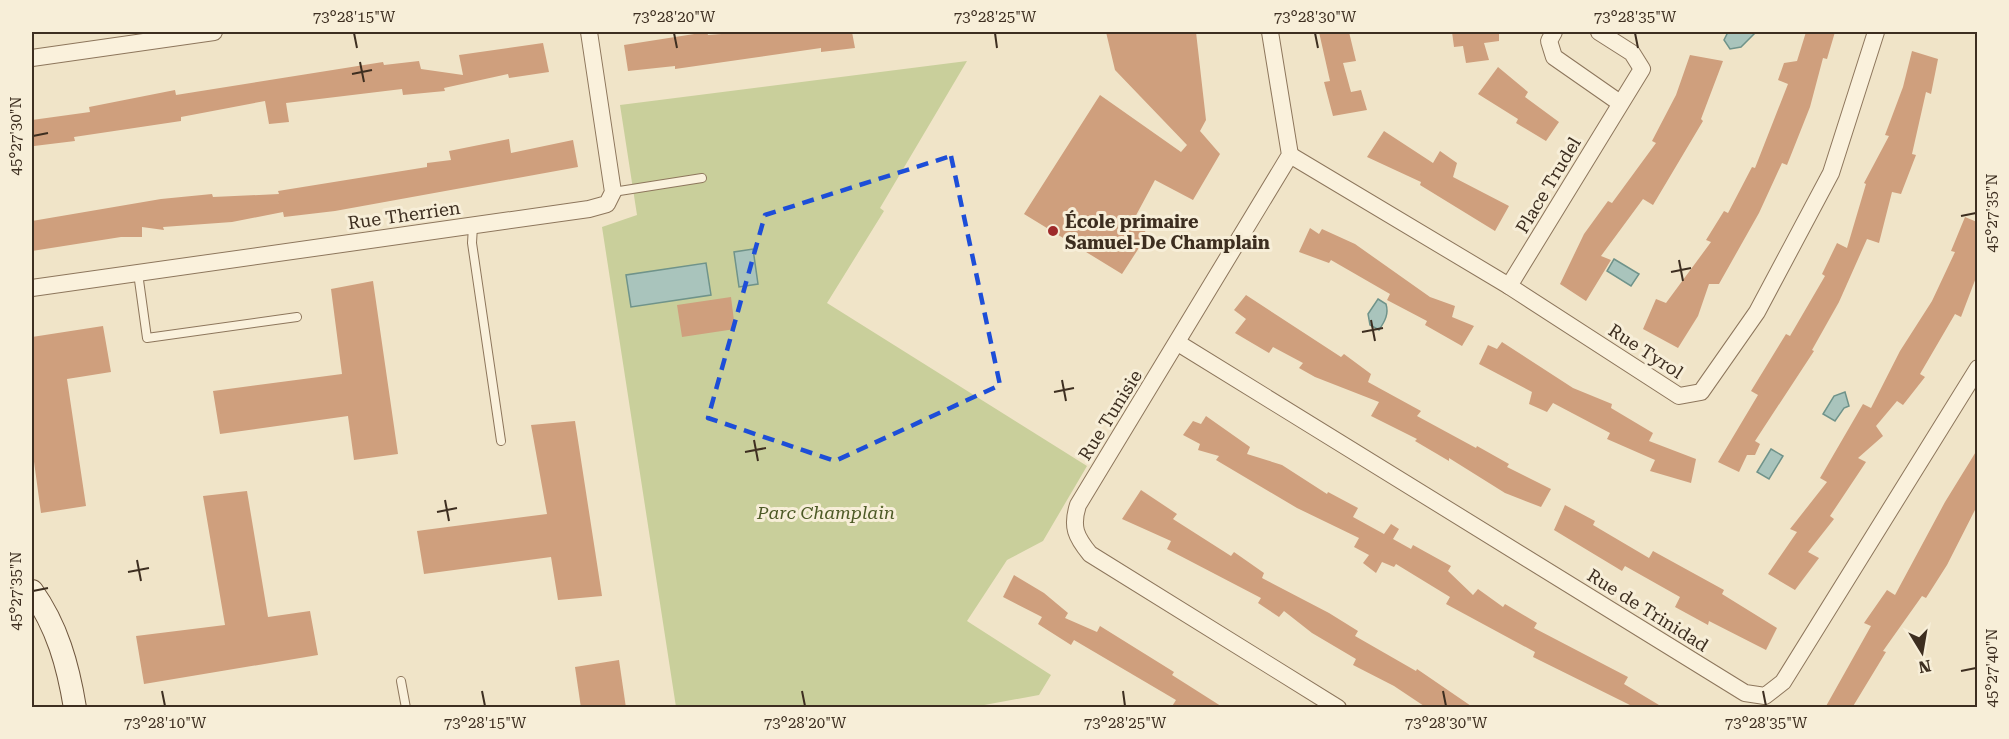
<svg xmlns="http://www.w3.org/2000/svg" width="2009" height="739" font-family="'Roboto Serif',serif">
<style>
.green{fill:#c9cf9b}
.water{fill:#a9c4bc;stroke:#6f938a;stroke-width:1.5}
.building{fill:#cf9f7d}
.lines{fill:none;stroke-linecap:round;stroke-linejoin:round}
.lane-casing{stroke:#8d765c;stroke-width:10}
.street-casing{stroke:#8d765c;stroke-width:18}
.secondary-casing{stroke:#6f573f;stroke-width:24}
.lane{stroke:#faf1dc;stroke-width:8}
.street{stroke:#faf1dc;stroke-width:16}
.secondary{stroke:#faf1dc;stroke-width:22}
.marked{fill:none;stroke:#1d4ed8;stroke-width:4.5;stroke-dasharray:12 8;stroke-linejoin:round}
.ticks{fill:none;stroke:#3d2e20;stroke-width:2}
.poi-dot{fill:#9e2a2b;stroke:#f7eed8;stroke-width:2}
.labels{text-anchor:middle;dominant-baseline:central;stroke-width:6;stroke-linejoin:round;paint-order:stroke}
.street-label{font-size:18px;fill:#3d2e20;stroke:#f7eed8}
.poi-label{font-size:18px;font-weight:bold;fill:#3d2e20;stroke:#f7eed8;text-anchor:start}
.park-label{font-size:18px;font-style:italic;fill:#4d5a26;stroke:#f7eed8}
.neatline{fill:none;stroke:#3d2e20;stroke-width:2}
.ticks-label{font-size:15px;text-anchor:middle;fill:#3d2e20}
</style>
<rect width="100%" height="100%" fill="#f0e4c8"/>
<polygon class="green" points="967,61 880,208 884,211 827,303 1087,466 1043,541 1007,560 967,621 1051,675 1039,695 968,708 676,707 602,227 637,215 620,105"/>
<g class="water">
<polygon points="1728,32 1756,32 1741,47 1730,49 1724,40"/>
<polygon points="753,249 758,284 739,287 734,252"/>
<polygon points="1614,259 1639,274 1631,286 1607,271"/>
<polygon points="706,263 711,295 631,307 626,275"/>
<path d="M 1378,299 L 1386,304 C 1389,314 1385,321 1379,330 L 1370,325 L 1368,314 Z"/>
<polygon points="1845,392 1849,406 1844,408 1835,421 1823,414 1834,396"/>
<polygon points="1771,449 1783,456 1769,479 1757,472"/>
</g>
<g class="building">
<polygon points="707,32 708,35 748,32 852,32 855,48 821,52 821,48 675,69 675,66 628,71 624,45"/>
<polygon points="1106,32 1196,32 1206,120 1200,131 1220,154 1193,200 1155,180 1133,221 1148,234 1122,274 1024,214 1100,95 1181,152 1187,145 1115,70"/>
<polygon points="1319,32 1349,32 1356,61 1343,63 1351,92 1361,90 1367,110 1333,116 1324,82 1330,81"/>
<polygon points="1452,32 1499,32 1499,41 1484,43 1489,60 1466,63 1463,46 1454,47"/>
<polygon points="1806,32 1835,32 1827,59 1823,58 1810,107 1787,165 1782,163 1759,213 1719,284 1709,284 1698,316 1678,348 1643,329 1656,299 1666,303 1711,242 1706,240 1724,211 1728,213 1752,167 1755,168 1788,84 1778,80 1784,63 1797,61"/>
<polygon points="543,43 549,72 509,78 508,74 444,88 445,91 403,95 402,89 286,103 289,122 269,124 265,101 181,117 181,121 74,137 75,141 34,146 32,137 32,120 90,112 89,107 175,90 176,95 383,62 384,65 419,61 421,69 463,75 459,55"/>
<polygon points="1912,51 1938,59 1931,94 1926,92 1912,154 1916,155 1901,194 1892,192 1879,243 1867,239 1839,302 1812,350 1814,351 1755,441 1760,444 1755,455 1747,455 1739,472 1718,462 1758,395 1751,391 1786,334 1790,336 1825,276 1822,274 1837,243 1847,248 1866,184 1864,183 1889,136 1885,135 1903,87"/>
<polygon points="1690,55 1723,61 1701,119 1703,121 1653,205 1643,199 1601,256 1611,260 1586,301 1560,284 1584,234 1608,201 1612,203 1656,143 1652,141 1676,95"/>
<polygon points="1498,67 1528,92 1525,97 1559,122 1546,141 1516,123 1518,119 1478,94"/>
<polygon points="1384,131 1433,163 1440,151 1457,163 1453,177 1509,206 1495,231 1420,185 1421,182 1367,157"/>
<polygon points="509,139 511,153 573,140 578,167 335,211 284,217 283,212 232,222 163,227 164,230 142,227 142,237 121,237 32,251 32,221 161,199 212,194 213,197 279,194 278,191 427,167 427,163 451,160 449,151"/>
<polygon points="1965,217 1977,222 1977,275 1961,317 1955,314 1920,374 1925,377 1903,405 1897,401 1876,426 1883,436 1858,458 1866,462 1830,516 1834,519 1808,552 1819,558 1795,590 1768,574 1797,532 1790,529 1827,482 1820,478 1863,404 1871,408 1900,351 1932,301 1955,252 1951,251"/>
<polygon points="1310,228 1319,234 1322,229 1355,244 1430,297 1455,306 1452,317 1474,326 1462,346 1425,325 1427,321 1387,300 1390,294 1331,260 1329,263 1299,252"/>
<polygon points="373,281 398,454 354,460 348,416 220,434 213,391 342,374 331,289"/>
<polygon points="1246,295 1341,357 1344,354 1371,374 1368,382 1421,411 1417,416 1476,448 1477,446 1509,464 1507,467 1551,489 1541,507 1505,493 1449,458 1449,461 1415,441 1417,439 1371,416 1379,402 1315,377 1299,368 1303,363 1273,347 1269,353 1235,333 1246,319 1234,310"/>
<polygon points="731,297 735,329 682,337 677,305"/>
<polygon points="103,326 111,372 67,379 86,506 41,513 32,447 32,337"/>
<polygon points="1502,342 1573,388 1612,404 1611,408 1653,433 1649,441 1696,459 1691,483 1650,471 1655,460 1607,439 1610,433 1553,403 1547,412 1529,404 1532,392 1479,364 1488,345 1497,349"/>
<polygon points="1206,416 1250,447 1247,454 1282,465 1327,494 1328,492 1358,508 1353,517 1384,534 1391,524 1399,529 1393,539 1411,549 1413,545 1451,566 1448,571 1473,595 1478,589 1503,607 1505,604 1537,623 1534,628 1628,677 1624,684 1664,708 1636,708 1533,657 1535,652 1446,604 1450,597 1396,564 1394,567 1382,562 1376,573 1363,563 1369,555 1354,547 1359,538 1297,508 1216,460 1219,456 1198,450 1200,444 1183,435 1193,421 1201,424"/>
<polygon points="575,421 602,596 558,600 551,557 424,574 417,531 547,514 531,425"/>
<polygon points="1977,450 1977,506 1947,565 1926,598 1922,596 1883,651 1886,652 1852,708 1825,708 1871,626 1864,623 1887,590 1895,595 1945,502"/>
<polygon points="1141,490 1177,514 1173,519 1231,556 1234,552 1264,573 1262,578 1329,613 1358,631 1355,636 1416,671 1417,669 1474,708 1427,708 1394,686 1353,665 1356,659 1312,633 1284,611 1279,617 1258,603 1261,598 1167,549 1171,541 1122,519"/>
<polygon points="247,491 268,617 310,611 318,655 144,684 136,636 225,625 203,496"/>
<polygon points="1565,505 1595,521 1593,525 1649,558 1653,551 1724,590 1722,594 1777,628 1766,650 1709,621 1708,625 1675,607 1680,597 1625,566 1622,571 1554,530"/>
<polygon points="1014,575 1044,593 1068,613 1065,618 1097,632 1100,626 1174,672 1172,675 1224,708 1171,708 1176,700 1074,640 1071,645 1038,624 1042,617 1003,597"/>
<polygon points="619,660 626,708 581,708 575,667"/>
</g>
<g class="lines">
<g class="lane-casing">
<g id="lane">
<polyline points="613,192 702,178"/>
<polyline points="473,226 472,243 501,441"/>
<polyline points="138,273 147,338 297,317"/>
<polyline points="401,681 406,708"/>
</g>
</g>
<g class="street-casing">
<g id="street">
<path d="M 1270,32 L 1290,155 L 1078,505 C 1071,527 1076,537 1090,554 L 1338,708"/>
<polyline points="1554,32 1549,41 1554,57 1620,103"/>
<polyline points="32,58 214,32"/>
<polyline points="1290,155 1509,286 1679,396 1701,392 1757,312 1831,173 1876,32"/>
<polyline points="1509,286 1642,69 1632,53 1599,32"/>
<polyline points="32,288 589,209 607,204 613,192 589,32"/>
<polyline points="1178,343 1745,693 1765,696 1783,682 1978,368"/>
</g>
</g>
<g class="secondary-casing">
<path id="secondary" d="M 32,591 C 57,626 68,665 75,708"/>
</g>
<use href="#lane" class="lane"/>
<use href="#street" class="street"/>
<use href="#secondary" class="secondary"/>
</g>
<path class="marked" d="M 951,156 L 1000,385 L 835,461 L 708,418 L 765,215 Z"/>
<path class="ticks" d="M 354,33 L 357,48M 674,33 L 677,48M 995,33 L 997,48M 1315,33 L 1318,48M 1635,33 L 1638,48M 360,62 L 364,82M 352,74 L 372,70M 33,136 L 48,133M 1961,216 L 1976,213M 1679,260 L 1683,281M 1671,272 L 1691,268M 1371,320 L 1375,341M 1362,332 L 1383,328M 1062,380 L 1066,401M 1054,392 L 1074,388M 754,440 L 758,461M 745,452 L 766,448M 445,500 L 449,521M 437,512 L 457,508M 137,560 L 141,581M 128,572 L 149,568M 33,591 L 48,588M 1961,671 L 1976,668M 162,691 L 165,706M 482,691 L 485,706M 802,691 L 805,706M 1123,691 L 1125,706M 1443,691 L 1446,706M 1763,691 L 1766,706"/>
<circle class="poi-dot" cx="1053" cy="231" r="6"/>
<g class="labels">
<g class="street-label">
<text transform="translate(1548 185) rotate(-59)">Place Trudel</text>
<text transform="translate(404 215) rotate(-8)">Rue Therrien</text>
<text transform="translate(1646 351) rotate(33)">Rue Tyrol</text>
<text transform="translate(1110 415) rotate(-58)">Rue Tunisie</text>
<text transform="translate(1648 610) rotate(32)">Rue de Trinidad</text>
</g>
<g class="poi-label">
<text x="1065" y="221">École primaire<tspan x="1065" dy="21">Samuel-De Champlain</tspan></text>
</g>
<g class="park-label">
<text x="826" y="512">Parc Champlain</text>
</g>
</g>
<rect width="2009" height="739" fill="none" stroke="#f7eed8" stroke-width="66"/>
<g transform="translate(1922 652) rotate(169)" stroke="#f7eed8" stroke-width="4.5" paint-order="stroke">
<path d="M0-4.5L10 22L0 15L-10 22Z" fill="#3d2e20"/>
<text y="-9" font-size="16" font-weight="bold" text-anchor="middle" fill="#3d2e20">N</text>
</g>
<rect x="33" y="33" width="1943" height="673" class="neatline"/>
<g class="ticks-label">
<text x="354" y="22">73°28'15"W</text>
<text x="674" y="22">73°28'20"W</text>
<text x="995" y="22">73°28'25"W</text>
<text x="1315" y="22">73°28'30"W</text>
<text x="1635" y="22">73°28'35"W</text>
<text transform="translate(16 136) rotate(-90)" y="5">45°27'30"N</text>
<text transform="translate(1992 213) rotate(-90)" y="5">45°27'35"N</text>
<text transform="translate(16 591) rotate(-90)" y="5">45°27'35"N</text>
<text transform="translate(1992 668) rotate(-90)" y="5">45°27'40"N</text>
<text x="165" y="728">73°28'10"W</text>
<text x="485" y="728">73°28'15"W</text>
<text x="805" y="728">73°28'20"W</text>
<text x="1125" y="728">73°28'25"W</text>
<text x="1446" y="728">73°28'30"W</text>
<text x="1766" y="728">73°28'35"W</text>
</g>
</svg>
